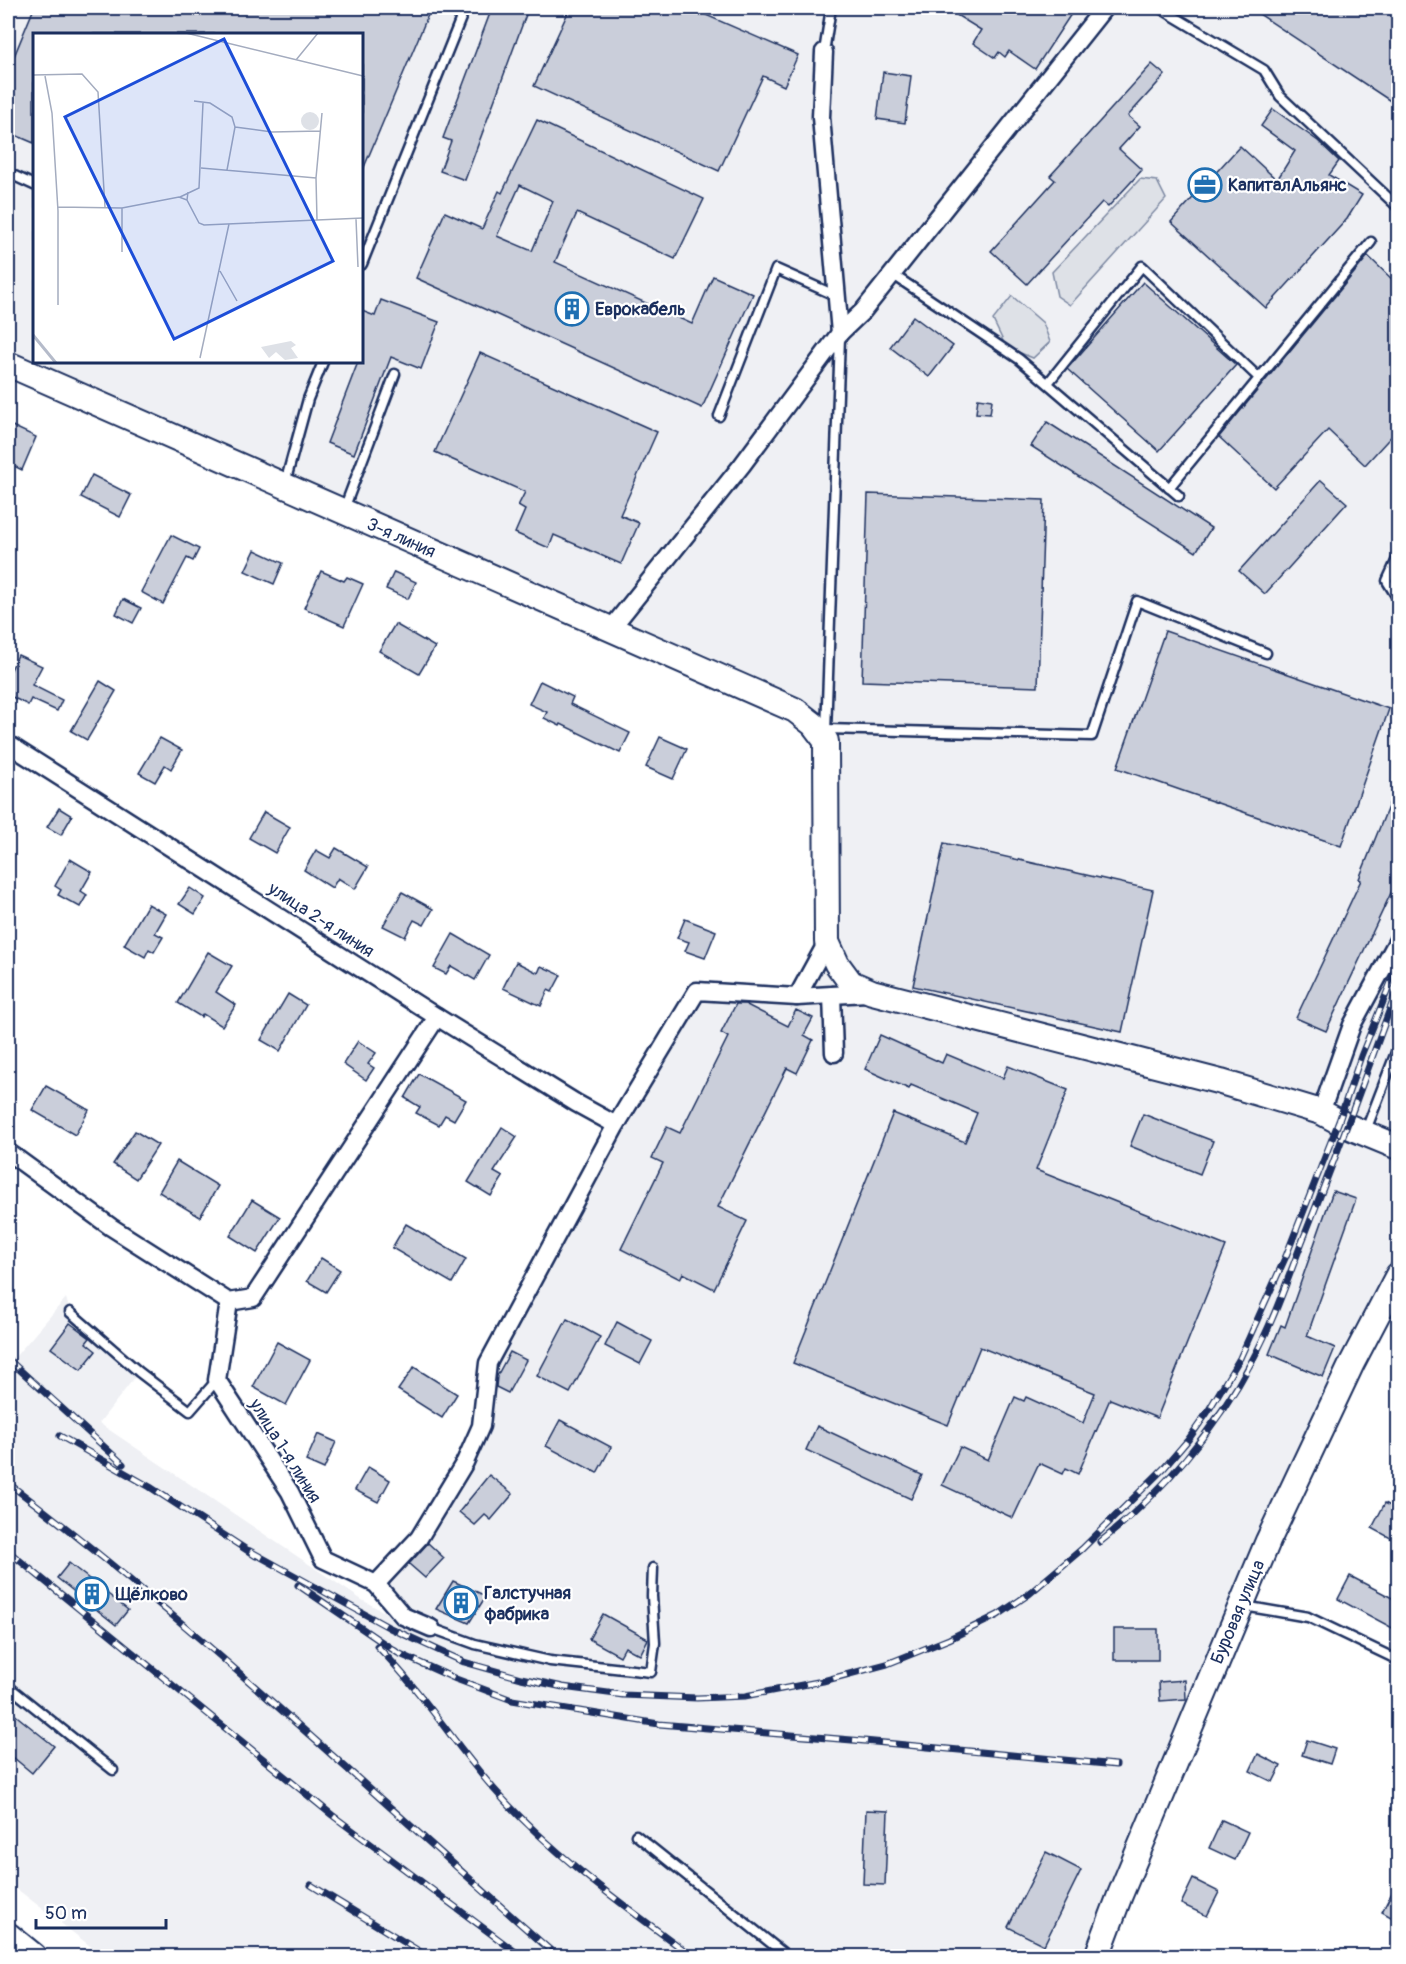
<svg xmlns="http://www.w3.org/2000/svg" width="1406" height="1964" font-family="Pangolin,sans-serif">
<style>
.built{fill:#eff0f4;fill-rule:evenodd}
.green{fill:#dee1e7;stroke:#7c88a2;stroke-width:1.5}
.building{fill:#caceda;stroke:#1b2f5e;stroke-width:1.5;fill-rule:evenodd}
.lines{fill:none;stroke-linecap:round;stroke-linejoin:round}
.lane-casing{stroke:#1b2f5e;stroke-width:13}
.street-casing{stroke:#1b2f5e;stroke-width:21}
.secondary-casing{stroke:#1b2f5e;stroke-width:28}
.lane{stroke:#fff;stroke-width:8}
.street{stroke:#fff;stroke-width:16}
.secondary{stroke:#fff;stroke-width:24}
.rail-casing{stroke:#1b2f5e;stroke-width:7}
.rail{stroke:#fff;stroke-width:4.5;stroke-dasharray:14;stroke-linecap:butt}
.labels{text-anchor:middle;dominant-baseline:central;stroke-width:4.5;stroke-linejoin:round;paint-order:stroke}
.poi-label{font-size:18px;font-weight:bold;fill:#1b2f5e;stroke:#fff;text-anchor:start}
.street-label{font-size:18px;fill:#1b2f5e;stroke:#fff}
.inset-river{fill:none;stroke:#b5bbca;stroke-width:3}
.inset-road{fill:none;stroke:#a4acbf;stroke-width:1.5}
.view{fill:#1d4ed8;fill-opacity:0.15;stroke:#1d4ed8;stroke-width:3}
.inset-edge{fill:none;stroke:#1b2f5e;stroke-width:3}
</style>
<rect width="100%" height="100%" fill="#fff"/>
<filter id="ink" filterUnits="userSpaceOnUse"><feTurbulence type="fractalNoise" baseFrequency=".0167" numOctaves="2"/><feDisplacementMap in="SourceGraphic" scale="12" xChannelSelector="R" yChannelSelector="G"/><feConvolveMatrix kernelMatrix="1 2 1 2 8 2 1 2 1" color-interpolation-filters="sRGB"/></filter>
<g filter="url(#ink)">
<path class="built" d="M 8,8 L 1398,8 L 1398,1275 L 1097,1956 L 103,1956 L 8,1882 L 8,1365 L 66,1298 L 70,1312 L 139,1372 L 99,1423 L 362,1600 L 392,1616 L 376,1584 L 465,1462 L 488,1363 L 697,991 L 797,997 L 827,942 L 826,741 L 813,724 L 8,364 ZM 34,34 L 362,34 L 362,362 L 34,362 Z"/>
<g class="green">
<polygon points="1140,179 1157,181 1166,199 1070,305 1057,296 1052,272"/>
<polygon points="1012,296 1043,323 1050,342 1033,358 1006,347 993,320"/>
</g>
<g class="building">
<polygon points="34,8 410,8 428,15 362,172 362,34 34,34 34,143 8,132 8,71"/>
<polygon points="492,8 514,8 527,12 465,180 440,171 451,141 443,138"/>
<polygon points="570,8 690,8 798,55 784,86 763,76 719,171 534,86"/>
<polygon points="945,8 1075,8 1035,69 1009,51 1005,57 999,52 995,58 973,43 981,30"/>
<polygon points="1250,8 1398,8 1398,106"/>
<polygon points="1152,64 1165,75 1128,116 1140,126 1119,149 1142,170 1108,207 1102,202 1027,284 991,251 1055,180 1050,176"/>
<polygon points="883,72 911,76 905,123 877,119"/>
<polygon points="1273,109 1318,141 1339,161 1329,175 1362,195 1347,219 1266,308 1171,222 1240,146 1277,180 1295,151 1261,126"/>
<path d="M 537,120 L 704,199 L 675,259 L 577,213 L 555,262 L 692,324 L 713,276 L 753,294 L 702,408 L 416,278 L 445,212 L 482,229 L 499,191 L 502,193 ZM 520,185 L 553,201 L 532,251 L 497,236 Z"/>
<polygon points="1368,256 1398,285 1398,429 1365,465 1328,430 1274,488 1219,437"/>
<polygon points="1143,282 1236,365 1159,451 1067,369"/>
<polygon points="381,300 439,322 421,369 391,357 354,454 327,443 358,362 362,362 362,311 375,316"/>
<polygon points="913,316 953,346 929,377 890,347"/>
<polygon points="480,353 657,432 620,515 639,523 621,564 554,535 549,548 515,533 525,510 518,506 525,492 435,452"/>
<polygon points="978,398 992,400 990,414 976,413"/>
<polygon points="1047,422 1211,528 1196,552 1031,446"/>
<polygon points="8,424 36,437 22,470 8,463"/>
<polygon points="92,475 131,495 120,517 81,497"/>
<polygon points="1321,480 1347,503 1265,594 1239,571"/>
<polygon points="868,494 1044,500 1038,687 862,681"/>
<polygon points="171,535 199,549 193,561 187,558 163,604 141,592"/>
<polygon points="255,550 283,563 274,584 245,571"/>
<polygon points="321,571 344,581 347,577 363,584 344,626 304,608"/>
<polygon points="394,572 416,582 408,599 386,589"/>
<polygon points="123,599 141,608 133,623 116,614"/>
<polygon points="395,624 435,647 419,674 379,651"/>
<polygon points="1165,631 1389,709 1341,846 1117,768"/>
<polygon points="18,655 42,666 32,685 62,700 57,711 31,699 28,705 8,695 8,676"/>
<polygon points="100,681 116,691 87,740 71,731"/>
<polygon points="540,681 573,697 570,704 630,733 620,753 561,724 560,726 544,718 547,712 529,704"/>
<polygon points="660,737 687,749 673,779 646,767"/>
<polygon points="160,738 182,750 171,769 165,765 155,782 139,773"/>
<polygon points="1398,782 1398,878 1326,1031 1296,1018 1361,880 1359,879"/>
<polygon points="59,808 72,816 61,835 47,827"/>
<polygon points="264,812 290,827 275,853 249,838"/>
<polygon points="944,843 1153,890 1122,1032 913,986"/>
<polygon points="336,848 368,867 355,889 338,878 332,888 304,870 316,850 330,858"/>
<polygon points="70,859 92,872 81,891 87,895 80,907 58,895 61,890 55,886"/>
<polygon points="190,888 205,898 195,914 179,904"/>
<polygon points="402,892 433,909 424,925 414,920 405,937 383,926"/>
<polygon points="148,904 166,914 155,933 163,937 154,952 149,949 145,957 124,945"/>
<polygon points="685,919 716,931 705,958 685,951 689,942 677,938"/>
<polygon points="453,934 489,955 475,980 451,966 446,974 434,968"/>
<polygon points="208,952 232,966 216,992 236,1005 222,1026 203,1014 201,1017 178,1003"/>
<polygon points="516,962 538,973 541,966 561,975 552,992 548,990 541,1006 503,988"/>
<polygon points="288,994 306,1005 280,1051 261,1040"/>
<polygon points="736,1004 745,1004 788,1026 796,1010 813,1018 804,1035 813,1040 797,1073 787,1068 718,1207 747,1221 714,1289 683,1273 680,1279 621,1249 663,1163 652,1158 667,1127 680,1133 728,1037 721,1033"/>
<polygon points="880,1035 942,1063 946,1054 1003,1078 1008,1066 1068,1090 1036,1170 1226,1246 1157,1418 1110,1399 1078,1474 1066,1468 1063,1474 1039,1463 1013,1518 942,1485 960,1447 988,1460 1015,1397 1024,1401 1026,1397 1083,1423 1095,1393 980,1347 948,1425 793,1363 893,1113 965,1142 977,1113 911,1085 909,1089 865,1069"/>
<polygon points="358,1041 376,1053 368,1064 374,1068 366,1080 343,1064"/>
<polygon points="419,1074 466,1100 454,1120 445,1115 439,1125 416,1113 420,1107 405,1098"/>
<polygon points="46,1086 89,1110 75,1135 32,1110"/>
<polygon points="1143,1114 1213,1141 1200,1174 1130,1146"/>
<polygon points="502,1127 517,1137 494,1172 503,1177 491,1196 468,1182"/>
<polygon points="135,1131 158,1145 136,1179 113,1164"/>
<polygon points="177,1161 218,1186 200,1217 159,1192"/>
<polygon points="1333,1191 1356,1199 1307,1336 1335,1348 1323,1377 1269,1354 1281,1325 1285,1327"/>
<polygon points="252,1200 280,1217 257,1253 230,1236"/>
<polygon points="406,1224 466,1259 452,1283 392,1248"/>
<polygon points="321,1258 340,1270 326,1292 307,1281"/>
<polygon points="567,1319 600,1337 570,1393 537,1376"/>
<polygon points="617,1322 652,1341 640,1364 605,1346"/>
<polygon points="70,1323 90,1338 86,1343 96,1351 81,1370 51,1348"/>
<polygon points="277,1342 310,1360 286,1405 253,1387"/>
<polygon points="510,1352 526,1360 508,1393 496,1387 497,1376"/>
<polygon points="414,1367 457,1394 442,1418 398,1390"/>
<polygon points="560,1420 611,1447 597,1473 546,1446"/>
<polygon points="817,1426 922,1475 911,1499 806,1450"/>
<polygon points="318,1434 336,1442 324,1469 306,1461"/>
<polygon points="368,1467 390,1480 378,1502 355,1490"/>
<polygon points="489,1475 513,1494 491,1520 485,1515 475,1525 459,1512"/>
<polygon points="1385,1503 1398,1510 1398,1542 1372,1528"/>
<polygon points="428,1543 444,1558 425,1578 409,1564"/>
<polygon points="69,1563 128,1610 116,1625 57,1578"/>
<polygon points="1350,1576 1398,1601 1398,1631 1338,1599"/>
<polygon points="453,1581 486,1596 469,1623 436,1609"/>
<polygon points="603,1614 648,1639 640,1655 625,1647 620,1656 589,1639"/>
<rect x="1114" y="1629" width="44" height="31"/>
<polygon points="1185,1680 1186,1699 1160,1701 1159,1682"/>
<polygon points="8,1709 54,1746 32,1773 8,1753"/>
<polygon points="1307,1740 1335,1749 1330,1764 1302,1755"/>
<polygon points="1258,1754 1281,1766 1273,1782 1250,1771"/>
<polygon points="866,1810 888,1811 885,1885 863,1884"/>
<polygon points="1222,1820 1248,1832 1235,1860 1209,1848"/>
<polygon points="1046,1852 1081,1870 1044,1945 1008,1927"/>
<polygon points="1193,1879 1219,1892 1207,1916 1181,1904"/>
<polygon points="1398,1881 1398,1921 1382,1912"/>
</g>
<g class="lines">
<g class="lane-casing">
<g id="lane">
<polyline points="1160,8 1264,70 1280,96 1398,207"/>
<polyline points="824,52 831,8"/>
<polyline points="8,173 34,185"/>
<polyline points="362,264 465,8"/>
<polyline points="892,274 1019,359 1179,496"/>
<polyline points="1048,383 1142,266 1259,378"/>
<polyline points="719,416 776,269 837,296"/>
<polyline points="285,483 308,399 323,362"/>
<polyline points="1169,488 1371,242"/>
<polyline points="344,509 395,374"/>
<polyline points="1398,557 1387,581 1398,599"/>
<polyline points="826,729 1092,736 1137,601 1266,653"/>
<polyline points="826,732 840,337"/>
<polyline points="1366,1130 1398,1047"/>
<polyline points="70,1312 139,1372 190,1411 217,1380"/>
<polyline points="1244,1606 1308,1617 1398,1660"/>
<polyline points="431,1628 475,1644 550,1661 651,1672 655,1643 652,1596 653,1568"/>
<polyline points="8,1686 113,1770"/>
<polyline points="636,1835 787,1956"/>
</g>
</g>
<g class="street-casing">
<g id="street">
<polyline points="824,52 821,117 840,333"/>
<polyline points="610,630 742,465 840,333 863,311 1104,8"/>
<polyline points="8,744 437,1017 576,1103 616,1125"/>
<polyline points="832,995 834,1053"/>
<polyline points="797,997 827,942"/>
<polyline points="1321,1112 1352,1025 1398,940"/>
<polyline points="8,1152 111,1227 229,1302"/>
<polyline points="229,1302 217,1380 290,1492 323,1559 376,1584 403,1616 431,1628"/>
<polyline points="229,1302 253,1298 437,1017"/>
<polyline points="376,1584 419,1538 465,1462 481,1426 488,1363 616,1125 697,991 797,997 867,993"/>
</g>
</g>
<g class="secondary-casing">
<g id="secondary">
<polyline points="8,364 795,710 813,724 826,741 827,942 837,964 851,983 872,992 1221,1082 1321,1112 1347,1126 1398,1147"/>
<polyline points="8,1935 34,1956"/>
<polyline points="1097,1956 1120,1895 1268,1541 1352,1363 1398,1275"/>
</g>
</g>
<use href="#lane" class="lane"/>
<use href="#street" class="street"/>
<use href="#secondary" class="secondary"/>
<g class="rail-casing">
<g id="rail">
<polyline points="8,1359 123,1464"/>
<polyline points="60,1436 150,1487 256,1556"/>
<path d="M 8,1483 C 201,1629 375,1797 557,1956"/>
<path d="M 1100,1542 C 1162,1493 1216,1429 1253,1359 C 1273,1322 1287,1281 1302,1242 C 1317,1204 1332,1166 1346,1128 C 1364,1081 1380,1034 1398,988"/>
<polyline points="8,1551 332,1815 521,1956"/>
<polyline points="250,1551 390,1628 464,1662 521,1678 563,1687 623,1695 697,1698 745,1696 823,1681 887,1664 949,1639 998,1615 1029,1594 1082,1549 1164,1468 1188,1440 1207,1413 1240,1358 1286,1256 1339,1121 1361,1056 1398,965"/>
<polyline points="298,1585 398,1653 456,1679 512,1700 659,1724 864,1741 1116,1765"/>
<path d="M 377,1646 C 420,1689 453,1742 493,1788 C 550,1853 623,1905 692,1956"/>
<polyline points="311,1885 427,1956"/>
</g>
</g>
<use href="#rail" class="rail"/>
</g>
</g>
<defs>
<g id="office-ring" transform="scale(1.725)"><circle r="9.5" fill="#fff" stroke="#1f6fb2" stroke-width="1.5"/><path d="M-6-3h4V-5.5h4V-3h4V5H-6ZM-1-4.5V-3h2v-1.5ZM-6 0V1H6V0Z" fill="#1f6fb2"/></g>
<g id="building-ring" transform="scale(1.725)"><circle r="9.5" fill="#fff" stroke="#1f6fb2" stroke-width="1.5"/><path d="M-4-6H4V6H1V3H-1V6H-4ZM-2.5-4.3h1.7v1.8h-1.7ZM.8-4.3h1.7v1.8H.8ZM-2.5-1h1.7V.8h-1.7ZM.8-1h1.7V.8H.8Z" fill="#1f6fb2"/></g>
</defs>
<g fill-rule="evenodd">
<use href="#office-ring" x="1205" y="185"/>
<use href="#building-ring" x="572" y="309"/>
<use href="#building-ring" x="92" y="1594"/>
<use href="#building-ring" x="461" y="1603"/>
</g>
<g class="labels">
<g class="poi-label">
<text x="1228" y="185">КапиталАльянс</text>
<text x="595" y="309">Еврокабель</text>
<text x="484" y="1593">Галстучная<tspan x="484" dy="21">фабрика</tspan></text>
<text x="115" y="1594">Щёлково</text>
</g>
<g class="street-label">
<text transform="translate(401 538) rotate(24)">3-я линия</text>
<text transform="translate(321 920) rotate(33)">улица 2-я линия</text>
<text transform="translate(285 1451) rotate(58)">улица 1-я линия</text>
<text transform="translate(1238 1612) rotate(-67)">Буровая улица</text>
</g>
</g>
<g transform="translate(33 33)">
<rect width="330" height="330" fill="#fff"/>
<path d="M268 88a9 9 0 1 1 18 0a9 9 0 1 1-18 0ZM 258,308 L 263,312 L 258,315 L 265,325 L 252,327 L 243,319 L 236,325 L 228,314 Z" fill="#dee1e7"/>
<path class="inset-river" d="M 0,302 L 23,330"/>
<path class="inset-road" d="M 153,0 L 330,43M 263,27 L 285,0M 0,42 L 49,41 L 65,59 L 72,174M 12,43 L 19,80 L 25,178 L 25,272M 161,68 L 177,70 L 199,84 L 202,94M 202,94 L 239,99 L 287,98M 168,135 L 283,145M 194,137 L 202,94M 155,159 L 154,167 L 166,190 L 171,192 L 330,185M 147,164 L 166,155 L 170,70M 25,174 L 89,175 L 146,164 L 154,167M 89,175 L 89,219M 323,186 L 325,234M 284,187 L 283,145 L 289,80M 187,238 L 204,268M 167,325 L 196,191"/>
<path class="view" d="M 191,6 L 300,228 L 141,306 L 32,84 Z"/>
<rect width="330" height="330" class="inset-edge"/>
</g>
<rect width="1406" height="1964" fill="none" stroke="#fff" stroke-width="30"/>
<rect x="15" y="15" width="1376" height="1934" fill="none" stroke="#1b2f5e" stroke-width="2" filter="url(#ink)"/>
<path d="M36 1919v9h130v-9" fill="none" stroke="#1b2f5e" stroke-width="3"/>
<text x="45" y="1919" font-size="18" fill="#1b2f5e" stroke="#ffffff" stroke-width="4.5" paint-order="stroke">50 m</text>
</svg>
